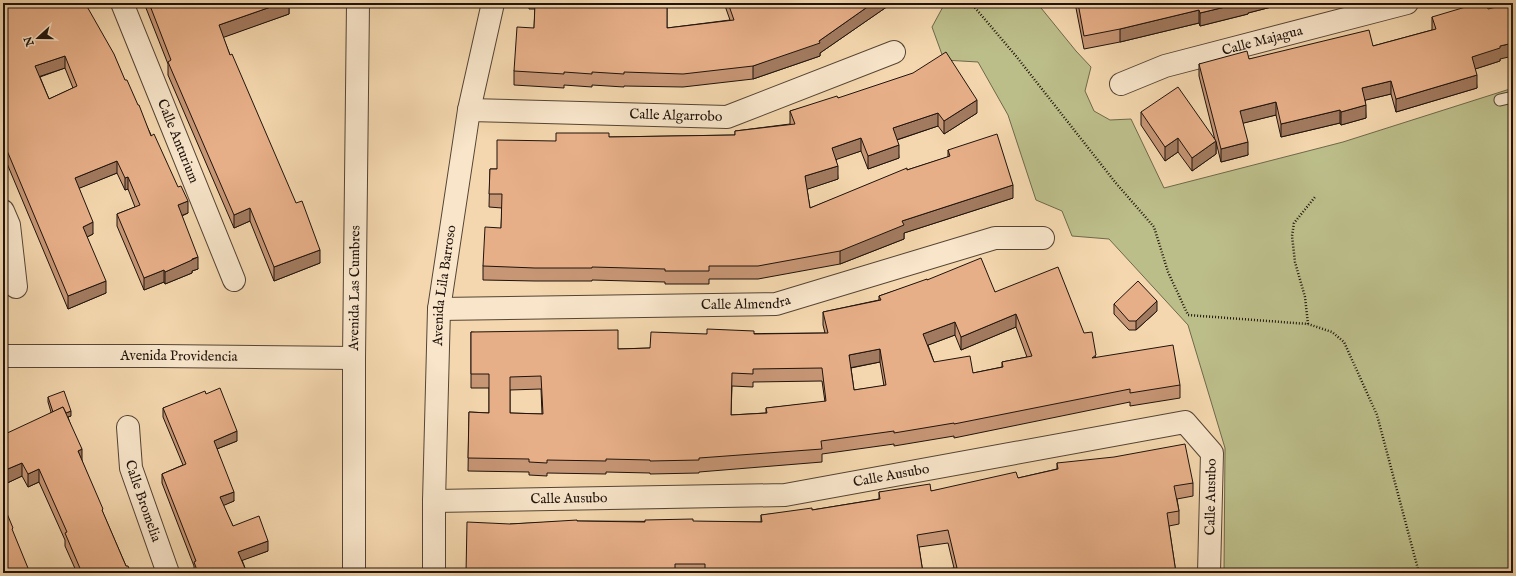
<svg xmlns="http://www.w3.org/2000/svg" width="1516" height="576" font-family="'IM FELL English',serif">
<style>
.green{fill:#bcbe8a;stroke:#6e684b}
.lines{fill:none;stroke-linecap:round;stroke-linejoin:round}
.service-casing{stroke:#544434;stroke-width:13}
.minor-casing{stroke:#544434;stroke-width:24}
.tertiary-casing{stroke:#544434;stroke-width:24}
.path{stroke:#1f130c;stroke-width:2.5;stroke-dasharray:1 2;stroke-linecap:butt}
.service{stroke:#f8e5ca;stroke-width:11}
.minor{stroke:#f8e5ca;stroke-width:22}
.tertiary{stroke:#f8e5ca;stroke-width:22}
.wall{fill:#c79675;stroke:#1f130c;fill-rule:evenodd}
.shaded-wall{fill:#a27a5f;stroke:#1f130c}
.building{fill:#e7af88;stroke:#1f130c;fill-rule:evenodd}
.labels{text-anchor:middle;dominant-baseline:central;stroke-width:3;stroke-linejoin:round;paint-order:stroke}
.street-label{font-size:14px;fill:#1f130c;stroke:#f8e5ca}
</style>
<rect width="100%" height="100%" fill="#f4d7ae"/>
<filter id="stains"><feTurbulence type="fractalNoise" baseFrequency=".005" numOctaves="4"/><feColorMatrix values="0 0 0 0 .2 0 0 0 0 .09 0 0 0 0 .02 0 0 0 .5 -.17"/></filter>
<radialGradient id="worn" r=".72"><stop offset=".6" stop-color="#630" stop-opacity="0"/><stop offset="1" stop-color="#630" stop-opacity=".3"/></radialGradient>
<polygon class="green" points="945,3 1037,3 1076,51 1091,67 1085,91 1094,111 1110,120 1131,119 1164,188 1343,142 1513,88 1513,573 1224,573 1225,448 1188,325 1109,239 1072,236 1062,211 1036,200 1008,115 978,62 944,60 932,27"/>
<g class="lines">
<g class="service-casing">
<polyline id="service" points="1500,100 1513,97"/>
</g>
<g class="minor-casing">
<g id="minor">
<path id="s1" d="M 122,3 L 234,280"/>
<path id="s2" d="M 1121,84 L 1165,66 L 1407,3"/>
<path id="s3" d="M 469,110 L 727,117 L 894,52"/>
<polyline points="3,211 9,225 16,287"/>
<path id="s4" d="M 439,309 L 776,304 L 995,238 L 1043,238"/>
<path id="s5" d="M 128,427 L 131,468 L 168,573"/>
<path id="s6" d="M 434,501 L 785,495 L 1185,422 L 1212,453 L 1209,573"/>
<path id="s7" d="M 434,573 L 434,501 L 439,309 L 469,110 L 493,3"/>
</g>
</g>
<g class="tertiary-casing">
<g id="tertiary">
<path id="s8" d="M 3,356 L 159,356 L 354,358"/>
<path id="s9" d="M 354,573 L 354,358 L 358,3"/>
</g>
</g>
<g class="path">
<polyline points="971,3 1016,56 1115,182 1154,227 1168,272 1188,315 1308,324 1332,332 1344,342 1377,415 1419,573"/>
<polyline points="1308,324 1305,297 1295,262 1292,236 1294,223 1315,197"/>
</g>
<use href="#service" class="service"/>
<use href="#minor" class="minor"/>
<use href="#tertiary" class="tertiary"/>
</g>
<g class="wall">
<path d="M 3,3 L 125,80 L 188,213 L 182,216 L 198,269 L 192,271 L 192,273 L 165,284 L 164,282 L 144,290 L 117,226 L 117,214 L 135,207 L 128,189 L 125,190 L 117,173 L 79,188 L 93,234 L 87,237 L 106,293 L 68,309 L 3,154 ZM 65,68 L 73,88 L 49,99 L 40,77 Z"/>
<polygon points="144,3 289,3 289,14 223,37 230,55 320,263 274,281 250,221 234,228 168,75 168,64"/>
<polygon points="529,3 696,3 696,4 667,4 667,28 730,20 724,3 888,3 888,6 820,53 820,56 753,79 683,87 624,86 624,87 592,85 592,87 564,85 564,88 514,85 514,71 534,28 535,9 529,9"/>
<polygon points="1075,3 1287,3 1248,13 1248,14 1200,26 1199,23 1120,42 1084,49"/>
<polygon points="1432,17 1500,59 1500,61 1475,69 1477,88 1396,112 1391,94 1365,100 1366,118 1341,125 1340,123 1281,137 1276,115 1243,123 1248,155 1221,162 1216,142 1216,154 1192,171 1178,152 1165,161 1141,125 1141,112 1215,140 1199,76 1199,64 1373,46 1432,30"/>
<polygon points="838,98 977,113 944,134 938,126 897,140 899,158 868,169 861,151 836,159 838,179 807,189 810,208 907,170 948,157 948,150 1013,198 904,233 904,239 840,264 758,279 709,279 709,284 665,284 665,282 592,280 592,281 535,281 483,280 483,266 501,228 502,208 489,207 490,169 497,169 556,141 609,137 735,135 735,131 790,124 790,111"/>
<path d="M 927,280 L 995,292 L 1084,333 L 1096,358 L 1180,385 L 1180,398 L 1130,406 L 1130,402 L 954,438 L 954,436 L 894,446 L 894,444 L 822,454 L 822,462 L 699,472 L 699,473 L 650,474 L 650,473 L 606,472 L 606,474 L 547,473 L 547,476 L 529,475 L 529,472 L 468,471 L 469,412 L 489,413 L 489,388 L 471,388 L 471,332 L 618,349 L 650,348 L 707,334 L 825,333 L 823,325 L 823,312 L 879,300 L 879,296 ZM 1016,327 L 1027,357 L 1002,362 L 1002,367 L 973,373 L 934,362 L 928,345 L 955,335 L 961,350 ZM 880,362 L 884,386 L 854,390 L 851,368 ZM 822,381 L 825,402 L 766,408 L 766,413 L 731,415 L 732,386 L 753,387 L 753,382 ZM 541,389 L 542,414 L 510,413 L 510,390 Z"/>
<polygon points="1114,304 1157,311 1136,330 1129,330 1114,314"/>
<polygon points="206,394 237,441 217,449 234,501 223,505 233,526 268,551 242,560 247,573 195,573 194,571 194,566 162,483 162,474 183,465 163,417 163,408"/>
<polygon points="48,397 71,416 68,417 82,461 103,513 126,566 131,573 77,573 65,546 65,540 39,482 28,487 22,476 3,485 51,412 48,402"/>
<path d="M 1057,463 L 1193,483 L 1193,496 L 1177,499 L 1179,511 L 1179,524 L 1169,526 L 1176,573 L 466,573 L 510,524 L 577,521 L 761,522 L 761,515 L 812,510 L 879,499 L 879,492 L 931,491 L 1018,478 L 1057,469 ZM 948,543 L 954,568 L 923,573 L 919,547 Z"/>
</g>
<g class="shaded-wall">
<polygon points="282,3 289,3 289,14 219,39 219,25"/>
<polygon points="873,3 888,3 888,6 820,53 820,56 753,79 753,66 819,41"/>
<polygon points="1242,3 1287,3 1248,13 1248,14 1200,26 1200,13"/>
<polygon points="1199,10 1199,23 1120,42 1120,29"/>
<polygon points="1513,43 1513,56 1500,59 1500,61 1472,70 1472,57 1500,46"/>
<polygon points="65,56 65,68 35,78 35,66"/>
<polygon points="1477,75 1477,88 1396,112 1396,99"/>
<polygon points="1391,81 1391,94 1362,101 1362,88"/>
<polygon points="977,100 977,113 944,134 944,121"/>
<polygon points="1276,102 1276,115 1240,124 1240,111"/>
<polygon points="1366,105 1366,118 1341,125 1341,112"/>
<polygon points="1340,110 1340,123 1281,137 1281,124"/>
<polygon points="938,113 938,126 893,141 893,128"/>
<polygon points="861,138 861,151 832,161 832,148"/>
<polygon points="1178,138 1178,152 1165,161 1165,147"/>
<polygon points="1216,141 1216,154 1192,171 1192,158"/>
<polygon points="1248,142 1248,155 1221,162 1221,149"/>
<polygon points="899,145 899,158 868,169 868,156"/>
<polygon points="117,161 117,173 75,190 75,178"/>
<polygon points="838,166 838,179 805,190 805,176"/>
<polygon points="128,177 128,189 125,190 125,178"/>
<polygon points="1013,185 1013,198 904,233 904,239 840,264 840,251 902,221"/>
<polygon points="188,201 188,213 178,217 178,205"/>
<polygon points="250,208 250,221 234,228 234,215"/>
<polygon points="93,222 93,234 83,239 83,227"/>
<polygon points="320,250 320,263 274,281 274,267"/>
<polygon points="198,257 198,269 192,271 192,273 165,284 165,272"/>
<polygon points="164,270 164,282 144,290 144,278"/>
<polygon points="106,281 106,293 68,309 68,296"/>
<polygon points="1157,301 1157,311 1136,330 1136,321"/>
<polygon points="1016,314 1016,327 961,350 961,337"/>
<polygon points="955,322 955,335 923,347 923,334"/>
<polygon points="880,349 880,362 849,368 849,355"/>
<polygon points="71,411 71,416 55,421 55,417"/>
<polygon points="237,431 237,441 214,450 214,441"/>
<polygon points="82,449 82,462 78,451"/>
<polygon points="22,463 22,476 3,485 3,471"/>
<polygon points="39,469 39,482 28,487 28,474"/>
<polygon points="234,492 234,501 220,507 220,497"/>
<polygon points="268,541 268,551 238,562 238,552"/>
</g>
<g class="building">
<path d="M 3,3 L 85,3 L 114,54 L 125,80 L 127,80 L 138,105 L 139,105 L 151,136 L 154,134 L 178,187 L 181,186 L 188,201 L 178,205 L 198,257 L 192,259 L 192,260 L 165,272 L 164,270 L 144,278 L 117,214 L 140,205 L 128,177 L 125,178 L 117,161 L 75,178 L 93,222 L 83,227 L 106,281 L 68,296 L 3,141 ZM 65,56 L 77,86 L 49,99 L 35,66 Z"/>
<polygon points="149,3 282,3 219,25 230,55 232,54 296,203 302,201 320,250 274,267 250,208 234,215 168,62 171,60"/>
<polygon points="535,3 667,3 667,28 734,20 728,3 873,3 819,41 820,43 753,66 683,74 624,72 624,74 592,72 592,74 564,72 564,74 514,71 517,27 534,28"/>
<polygon points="1078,3 1242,3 1200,13 1199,10 1120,29 1084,36"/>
<polygon points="1479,3 1486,3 1488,9 1513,3 1513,43 1500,46 1500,48 1472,57 1477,75 1396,99 1391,81 1362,88 1366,105 1341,112 1340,110 1281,124 1276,102 1240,111 1248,142 1221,149 1199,64 1247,51 1249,59 1369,30 1373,46 1436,29 1432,17"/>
<polygon points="946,52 977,100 944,121 938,113 893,128 899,145 868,156 861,138 832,148 838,166 805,176 810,208 907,168 907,170 950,156 948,150 997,134 1013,185 902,221 904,225 840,251 758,266 709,266 709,271 665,271 665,269 592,267 592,268 535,268 483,266 485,227 501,228 502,194 489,194 490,169 497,169 497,140 556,141 556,133 609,133 609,137 735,135 735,131 795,124 790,111 837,96 838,98 913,73"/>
<polygon points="1178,87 1216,141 1192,158 1178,138 1165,147 1141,112"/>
<path d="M 981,258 L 995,292 L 1058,267 L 1084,333 L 1092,332 L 1096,355 L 1092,358 L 1173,345 L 1180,385 L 1130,393 L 1130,389 L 954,424 L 954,423 L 894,433 L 894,431 L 821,441 L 822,449 L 699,458 L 699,460 L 650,461 L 650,460 L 606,459 L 606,461 L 547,460 L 547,463 L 529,462 L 529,459 L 468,458 L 469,412 L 489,413 L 489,374 L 471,374 L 471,332 L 618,330 L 618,349 L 650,348 L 651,332 L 707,334 L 707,329 L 754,331 L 754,334 L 828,333 L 823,312 L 881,300 L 879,296 L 927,279 L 927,280 ZM 1016,314 L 1032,356 L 1002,362 L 1003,367 L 973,373 L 970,356 L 934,362 L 923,334 L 955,322 L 961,337 ZM 880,349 L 886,385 L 854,390 L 849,355 ZM 822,368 L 826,401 L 766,408 L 767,413 L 731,415 L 732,373 L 753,374 L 753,369 ZM 541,376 L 543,414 L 510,413 L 510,377 Z"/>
<polygon points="1138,281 1157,301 1136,321 1129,321 1114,304"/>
<polygon points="220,388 237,431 214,441 234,492 220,497 233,526 259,516 268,541 238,552 247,573 198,573 194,562 196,561 162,474 186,464 163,408 205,391 206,394"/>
<polygon points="64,391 71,411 66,413 63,407 53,412 48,397"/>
<polygon points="63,407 82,449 78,451 103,509 102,510 126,566 128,566 131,573 82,573 65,533 67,532 39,469 28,474 22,463 3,471 3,435"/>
<path d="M 1185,444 L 1193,483 L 1174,486 L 1179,511 L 1167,513 L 1176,573 L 705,573 L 705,564 L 675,564 L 675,573 L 466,573 L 467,522 L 510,524 L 577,520 L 577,521 L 645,522 L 645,520 L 693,519 L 693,521 L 762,522 L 761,515 L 812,508 L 812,510 L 880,499 L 879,492 L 930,484 L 931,491 L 1016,472 L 1018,478 L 1058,469 L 1057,463 L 1114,457 ZM 948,530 L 957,568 L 923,573 L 917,535 Z"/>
<polygon points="3,504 13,528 12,529 30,573 3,573"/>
</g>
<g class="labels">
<g class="street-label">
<text stroke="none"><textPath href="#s2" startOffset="148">Calle Majagua</textPath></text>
<text stroke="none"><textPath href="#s3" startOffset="207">Calle Algarrobo</textPath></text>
<text stroke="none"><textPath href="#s1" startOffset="149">Calle Anturium</textPath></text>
<text stroke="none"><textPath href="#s7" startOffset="288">Avenida Lila Barroso</textPath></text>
<text stroke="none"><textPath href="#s9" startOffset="285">Avenida Las Cumbres</textPath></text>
<text stroke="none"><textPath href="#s4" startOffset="307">Calle Almendra</textPath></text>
<text stroke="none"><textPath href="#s8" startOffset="176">Avenida Providencia</textPath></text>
<text stroke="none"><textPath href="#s6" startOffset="459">Calle Ausubo</textPath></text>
<text transform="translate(1211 497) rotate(-89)">Calle Ausubo</text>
<text stroke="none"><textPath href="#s6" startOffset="135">Calle Ausubo</textPath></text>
<text stroke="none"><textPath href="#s5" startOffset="76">Calle Bromelia</textPath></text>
</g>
</g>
<rect width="1516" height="576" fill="none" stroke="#f4d7ae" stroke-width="16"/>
<rect x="4" y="4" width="1508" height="568" fill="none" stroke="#1f130c" stroke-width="2"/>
<rect x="8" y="8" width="1500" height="560" fill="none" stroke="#1f130c"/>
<g transform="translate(38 38) rotate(249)" stroke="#f8e5ca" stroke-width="3" paint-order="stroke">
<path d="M0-3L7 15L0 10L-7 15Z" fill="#1f130c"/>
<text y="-6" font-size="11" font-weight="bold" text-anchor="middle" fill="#1f130c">N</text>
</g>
<rect width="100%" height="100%" filter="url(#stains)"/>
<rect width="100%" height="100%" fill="url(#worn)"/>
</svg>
